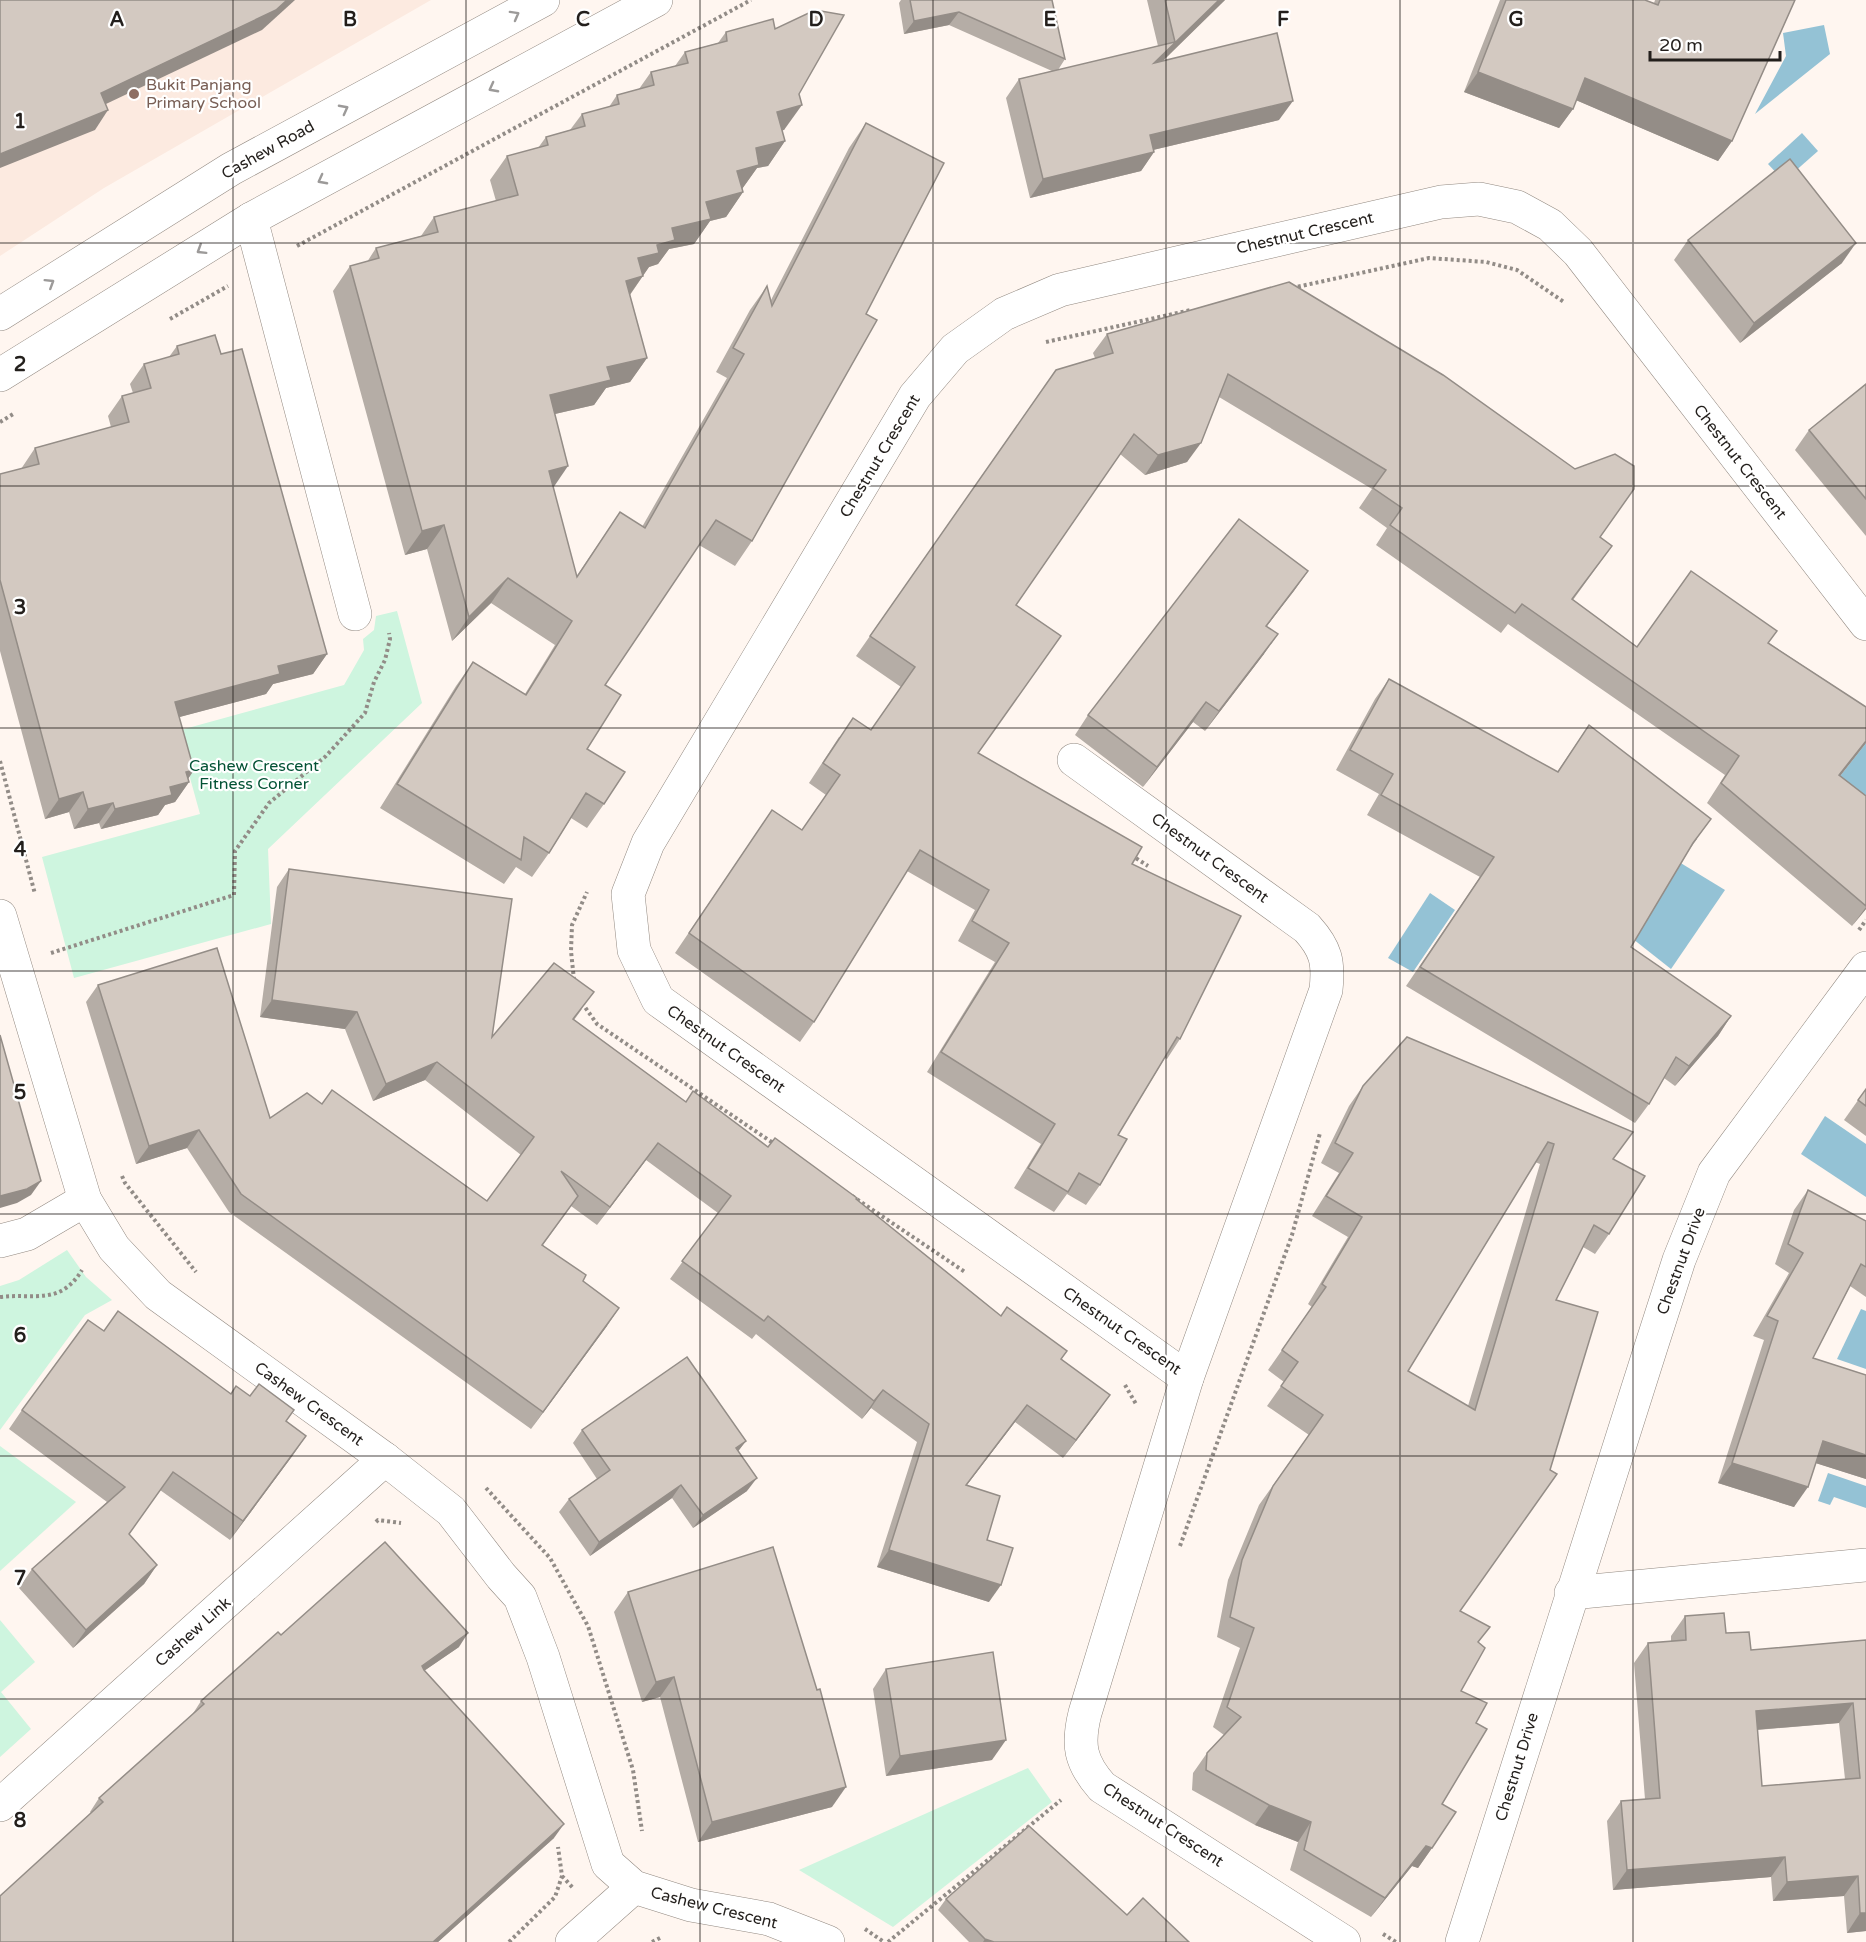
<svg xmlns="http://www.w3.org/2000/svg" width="1866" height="1942" font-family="'Varela Round',sans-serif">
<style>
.education{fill:#fceae0}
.green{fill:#cef5df}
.water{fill:#94c2d5}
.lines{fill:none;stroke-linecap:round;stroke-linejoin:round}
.minor-casing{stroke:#928981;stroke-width:34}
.path{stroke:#928c87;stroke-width:4;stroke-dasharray:3 3;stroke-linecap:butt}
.minor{stroke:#fff;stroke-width:33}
.wall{fill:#b5ada6;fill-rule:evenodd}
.shaded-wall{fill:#948d87}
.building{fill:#d3c9c1;stroke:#948d87;stroke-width:1.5;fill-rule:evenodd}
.oneway{stroke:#9c9a99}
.grid{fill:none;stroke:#231f1c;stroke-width:1.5;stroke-opacity:0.55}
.education-dot{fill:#8d6e63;stroke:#fff;stroke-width:2}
.labels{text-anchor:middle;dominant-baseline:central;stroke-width:4.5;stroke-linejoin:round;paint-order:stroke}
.education-label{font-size:16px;fill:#785e54;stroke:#fff;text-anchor:start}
.street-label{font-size:16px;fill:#231f1c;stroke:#fff}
.park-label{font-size:16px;fill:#035235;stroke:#fff}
.grid-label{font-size:20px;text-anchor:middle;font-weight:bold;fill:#231f1c;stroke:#fff;stroke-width:4.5;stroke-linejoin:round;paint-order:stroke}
</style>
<rect width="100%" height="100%" fill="#fff6f0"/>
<polygon class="education" points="0,0 431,0 104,188 0,256"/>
<g class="green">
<polygon points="397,611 422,703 268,849 271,924 74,978 42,857 200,814 177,731 344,685 364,650 363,639 374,630 376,616"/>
<polygon points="67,1250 86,1277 112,1300 85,1315 0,1430 0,1286 19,1280"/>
<polygon points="0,1446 76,1502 0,1571"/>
<polygon points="0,1620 35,1662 1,1692 31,1729 0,1757"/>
<polygon points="1028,1768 1052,1802 893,1927 799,1870"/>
</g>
<g class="water">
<polygon points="1824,25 1830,54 1755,114 1786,56 1783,33"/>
<polygon points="1802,133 1818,151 1784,181 1768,164"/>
<polygon points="1866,743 1866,827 1825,795"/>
<polygon points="1679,862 1725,890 1671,969 1633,939"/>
<polygon points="1430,893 1455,910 1413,972 1388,958"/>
<polygon points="1825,1116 1866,1144 1866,1197 1801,1154"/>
<polygon points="1861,1309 1866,1311 1866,1369 1837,1359"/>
<polygon points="1828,1473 1866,1486 1866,1508 1834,1497 1830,1505 1818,1501"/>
</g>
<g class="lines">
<g class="minor-casing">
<g id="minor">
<polyline points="251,219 355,614"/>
<polyline points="0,314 231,169 543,0"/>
<polyline points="0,375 251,219 656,0"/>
<path d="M 1074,760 L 1307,928 C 1326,949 1329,962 1326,990 L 1187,1378 L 1085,1713 C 1077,1745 1080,1762 1102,1787 L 1344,1942"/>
<polyline points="0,916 85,1200 114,1248 158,1295 385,1459 451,1511 501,1576 520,1597 543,1657 608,1864 634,1887 691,1905 769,1919 828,1942"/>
<polyline points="0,1241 27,1234 85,1200"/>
<polyline points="1187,1378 658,1000 634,950 628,894 648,843 915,396 955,349 1004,314 1060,290 1441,202 1479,199 1517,207 1550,225 1578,252 1866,624"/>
<polyline points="1571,1593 1866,1565"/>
<polyline points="0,1805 385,1459"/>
<polyline points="572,1942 634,1887"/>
<polyline points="1462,1942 1651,1347 1679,1260 1714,1173 1866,968"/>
</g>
</g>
<g class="path">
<polyline points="297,246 751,0"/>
<polyline points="1292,288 1429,258 1486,262 1517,270 1564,302"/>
<polyline points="170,319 228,286"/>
<polyline points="1046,342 1191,310"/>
<polyline points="0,422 15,413"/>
<polyline points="0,761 35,894"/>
<polyline points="1131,855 1148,866"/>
<polyline points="1859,930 1866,920"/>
<polyline points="51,953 234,895 235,851 269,803 326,756 365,713 374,682 385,660 390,639 389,633"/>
<polyline points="574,980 571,951 572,925 587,892"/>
<polyline points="582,1003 597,1024 776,1145"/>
<polyline points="122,1176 125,1183 196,1272"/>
<polyline points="852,1196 965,1272"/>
<path d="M 0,1297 C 34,1293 60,1306 82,1270"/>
<polyline points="1125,1385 1136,1404"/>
<polyline points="486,1488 550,1558 588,1626 633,1770 642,1831"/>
<polyline points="376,1522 378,1520 401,1523"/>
<polyline points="1180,1546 1292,1235 1320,1133"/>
<polyline points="562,1876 574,1889"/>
<polyline points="865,1929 884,1942"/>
<polyline points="1383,1934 1396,1942"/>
<polyline points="509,1942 555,1897 562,1876 558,1847"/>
<polyline points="652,1942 662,1937"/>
<polyline points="888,1942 1061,1800"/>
</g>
<use href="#minor" class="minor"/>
</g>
<g class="wall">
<polygon points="901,0 1052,0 1065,59 1058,70 1158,46 1147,0 1225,0 1163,61 1279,120 1153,150 1154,152 1141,171 1030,198 1006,98 1019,79 1052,71 949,25 904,34 899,3"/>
<polygon points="1500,0 1645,0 1654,3 1655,0 1795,0 1732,141 1718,161 1576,100 1573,109 1559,128 1464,92"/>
<polygon points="775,29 799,94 784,130 782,130 785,141 768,166 757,168 742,189 743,192 726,217 710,221 694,244 669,249 658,264 649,267 630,295 647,358 630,382 606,388 594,405 555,414 553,487 576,577 620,512 642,527 727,378 716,372 750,310 767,286 771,300 849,148 866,123 866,314 752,541 735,566 699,545 605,685 587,749 604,804 587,828 571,818 549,853 532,877 516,867 504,884 380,808 456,686 473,662 525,694 555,645 491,603 452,641 427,549 405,555 333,291 350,266 367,262 376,248 421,236 434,217 496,201 490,180 507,156 538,148 546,137 570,130 582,114 609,107 617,95 639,89 651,72 675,66 685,52 718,43 726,32"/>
<polygon points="1688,240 1842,263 1740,343 1674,260"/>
<polygon points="1289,282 1600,537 1612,546 1573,600 1637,647 1769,643 1866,707 1866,743 1840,776 1866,796 1866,909 1852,926 1707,803 1725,775 1508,624 1501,633 1376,545 1387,528 1359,508 1372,489 1219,397 1187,462 1145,475 1120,454 1016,605 978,753 1132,864 1180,1039 1167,1059 1165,1058 1118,1135 1100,1185 1086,1205 1067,1194 1054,1212 1014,1188 1041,1144 927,1072 995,962 958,941 975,910 907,871 814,1022 800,1042 675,953 772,810 802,830 826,795 809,783 839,737 871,730 901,687 856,656 1056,370 1095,358 1093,353 1107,334"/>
<polygon points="177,346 221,354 327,654 313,674 273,684 266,694 179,717 194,770 188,779 189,782 175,802 165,805 158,815 101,829 99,823 74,829 69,812 45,819 0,651 0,474 21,469 35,448 111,427 108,416 122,396 133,393 130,384 144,364 169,357"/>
<polygon points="1866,384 1866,536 1795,450 1809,430"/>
<polygon points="1308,571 1267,626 1264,654 1205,731 1193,722 1143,787 1075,735 1088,715"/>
<polygon points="1389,679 1557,772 1589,725 1697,839 1689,850 1631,947 1731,1016 1718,1036 1675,1086 1664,1078 1649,1104 1635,1123 1406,986 1480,877 1367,815 1379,794 1336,770 1375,699"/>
<polygon points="289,869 492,1037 582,1009 574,1020 686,1102 768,1147 856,1199 1001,1316 1062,1359 1098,1412 1063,1458 1015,1422 966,1486 987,1540 989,1602 877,1567 917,1442 871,1408 862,1419 756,1334 752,1339 670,1279 718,1213 646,1160 597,1225 571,1206 543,1245 583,1281 607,1326 531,1429 229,1212 187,1148 136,1164 86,1002 98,985 270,1118 322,1104 487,1201 521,1155 425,1080 373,1101 345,1029 260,1017 277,887"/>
<path d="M 1363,1086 L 1613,1159 L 1609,1234 L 1595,1254 L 1583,1247 L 1556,1300 L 1460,1611 L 1479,1643 L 1461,1691 L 1476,1723 L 1442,1804 L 1432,1848 L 1418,1868 L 1412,1866 L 1371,1917 L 1290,1870 L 1298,1842 L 1255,1825 L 1192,1790 L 1193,1773 L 1207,1753 L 1224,1735 L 1213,1727 L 1240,1648 L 1217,1637 L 1228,1580 L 1259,1505 L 1309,1435 L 1267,1406 L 1284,1382 L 1268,1370 L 1312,1307 L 1308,1304 L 1348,1237 L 1312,1216 L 1339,1173 L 1321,1163 L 1349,1106 ZM 1535,1162 L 1540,1164 L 1468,1406 L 1408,1371 Z"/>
<polygon points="1866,1089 1866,1136 1844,1120"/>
<polygon points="1808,1190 1866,1221 1866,1297 1850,1286 1813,1358 1866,1375 1866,1479 1816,1463 1794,1507 1718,1483 1764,1340 1753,1336 1789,1273 1775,1264 1794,1210"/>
<polygon points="104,1331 286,1421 293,1455 230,1540 160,1490 129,1534 157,1565 144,1584 73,1648 19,1588 32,1569 107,1502 9,1429 22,1410"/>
<polygon points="582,1430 746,1441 738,1451 747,1491 693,1528 672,1498 590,1556 559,1512 569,1499 597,1479 573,1443"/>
<polygon points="628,1592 832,1807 698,1842 660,1697 642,1702 614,1612"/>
<path d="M 1685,1616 L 1726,1633 L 1751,1650 L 1866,1640 L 1866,1931 L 1847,1933 L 1844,1896 L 1773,1901 L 1771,1877 L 1613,1890 L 1607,1821 L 1621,1801 L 1645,1799 L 1634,1663 L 1648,1643 L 1671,1641 L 1671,1636 ZM 1839,1723 L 1845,1779 L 1762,1786 L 1757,1730 Z"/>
<polygon points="281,1635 459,1647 424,1671 554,1838 438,1942 0,1942 91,1813 90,1812 99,1798 192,1715 201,1701"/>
<polygon points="886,1669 992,1760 886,1776 873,1689"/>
<polygon points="946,1899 1127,1915 1189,1942 969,1942 938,1910"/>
</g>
<g class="shaded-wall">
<polygon points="287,0 295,0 262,30 87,113 101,93"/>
<polygon points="1219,0 1225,0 1141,82 1154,63"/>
<polygon points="959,12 949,25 904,34 914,21"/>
<polygon points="1478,72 1573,109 1559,128 1464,92"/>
<polygon points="1585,78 1732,141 1718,161 1571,98"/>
<polygon points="1293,101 1279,120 1136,154 1150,135"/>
<polygon points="802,105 784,130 760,136 777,112"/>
<polygon points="108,110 95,130 0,168 0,154"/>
<polygon points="785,141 768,166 757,168 742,189 720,195 737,171 756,148"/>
<polygon points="1154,152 1141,171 1030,198 1043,179"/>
<polygon points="743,192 726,217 710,221 694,244 669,249 658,264 649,267 626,300 609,305 638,258 657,245 672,228 706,202"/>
<polygon points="1856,243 1842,263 1740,343 1754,323"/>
<polygon points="647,358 630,382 606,388 594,405 533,419 550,395 607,367"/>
<polygon points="1201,443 1187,462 1145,475 1158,455"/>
<polygon points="568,466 551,491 549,471"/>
<polygon points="444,525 427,549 405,555 422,531"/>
<polygon points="1308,571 1294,591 1252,645 1266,626"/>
<polygon points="508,578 491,603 452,641 469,617"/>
<polygon points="1278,634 1264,654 1205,731 1219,711"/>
<polygon points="327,654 313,674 273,684 266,694 161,722 175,702 278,666"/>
<polygon points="1206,702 1193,722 1143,787 1157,767"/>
<polygon points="1866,741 1866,743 1825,795 1839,775"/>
<polygon points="194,770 185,783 189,782 175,802 165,805 158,815 101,829 115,809 170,787 186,772"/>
<polygon points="83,792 69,812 45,819 59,799"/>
<polygon points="113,803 99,823 74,829 88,809"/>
<polygon points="1866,907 1866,909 1852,926"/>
<polygon points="272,1000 357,1012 345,1029 260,1017"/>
<polygon points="1731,1016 1718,1036 1675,1086 1689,1066"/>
<polygon points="437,1062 425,1080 373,1101 386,1084"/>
<polygon points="199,1130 187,1148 136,1164 149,1146"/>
<polygon points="658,1143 646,1160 597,1225 610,1207"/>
<polygon points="41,1181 31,1195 17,1203 0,1208 0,1196"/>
<polygon points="619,1308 607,1326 531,1429 543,1412"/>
<polygon points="883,1390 871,1408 862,1419 874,1401"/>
<polygon points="1110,1395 1098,1412 1063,1458 1076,1440"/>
<polygon points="1027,1405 1015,1422 953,1503 966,1485"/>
<polygon points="306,1436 293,1455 230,1540 243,1521"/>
<polygon points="746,1441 736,1454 736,1448"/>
<polygon points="1823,1441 1866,1455 1866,1479 1809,1461"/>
<polygon points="1732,1463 1808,1487 1794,1507 1718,1483"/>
<polygon points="757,1478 747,1491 693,1528 703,1515"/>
<polygon points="681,1485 672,1498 590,1556 599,1542"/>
<polygon points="889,1550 1001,1585 989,1602 877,1567"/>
<polygon points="157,1565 144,1584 73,1648 86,1630"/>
<polygon points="468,1633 459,1647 412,1679 422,1666"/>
<polygon points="674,1677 660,1697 642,1702 656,1682"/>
<polygon points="1853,1703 1839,1723 1742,1731 1756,1711"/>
<polygon points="1006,1740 992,1760 886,1776 900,1756"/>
<polygon points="846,1787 832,1807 698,1842 712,1822"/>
<polygon points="1269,1805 1311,1822 1298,1842 1255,1825"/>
<polygon points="564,1824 554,1838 438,1942 433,1942"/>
<polygon points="1426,1846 1432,1848 1418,1868 1412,1866 1371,1917 1385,1898"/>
<polygon points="1785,1857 1771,1877 1613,1890 1627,1870"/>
<polygon points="1858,1876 1844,1896 1773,1901 1787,1882"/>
<polygon points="1860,1913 1866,1913 1866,1931 1847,1933"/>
<polygon points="985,1939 994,1942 983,1942"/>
</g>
<g class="building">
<polygon points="0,0 287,0 276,10 101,93 108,110 0,154"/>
<polygon points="910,0 1052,0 1065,59 959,12 914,21"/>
<polygon points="1165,0 1219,0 1154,63 1277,33 1293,101 1150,135 1154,152 1043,179 1019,79 1175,42"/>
<polygon points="1506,0 1645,0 1658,5 1660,0 1795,0 1732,141 1585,78 1573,109 1478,72"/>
<polygon points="815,10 844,15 799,94 802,105 777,112 785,141 756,148 759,165 737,171 743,192 706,202 711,219 672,228 675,240 657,245 659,253 638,258 643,276 626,281 647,358 607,367 611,380 550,395 568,466 549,471 577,577 620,512 645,528 744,354 733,348 767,286 772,306 866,123 944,163 866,314 877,320 752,541 716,520 605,685 621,695 587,749 625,772 604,804 586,793 549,853 524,837 521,860 397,784 473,662 526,695 572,621 508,578 469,617 444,525 422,531 350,266 379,258 376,248 438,232 434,217 518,195 507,156 548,145 546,137 585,126 582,114 619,104 617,95 654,85 651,72 688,63 685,52 727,41 726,32 773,19 775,29"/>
<polygon points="1790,159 1856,243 1754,323 1688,240"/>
<polygon points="1289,282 1443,375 1575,469 1615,454 1634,466 1634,489 1600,537 1612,546 1572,599 1637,647 1691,571 1777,631 1768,643 1866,707 1866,741 1839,775 1866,796 1866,906 1721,783 1739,756 1522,604 1515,613 1390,525 1402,508 1373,488 1386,470 1228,374 1201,443 1158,455 1134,434 1016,605 1061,636 978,753 1142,847 1132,864 1241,916 1180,1039 1177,1037 1118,1135 1127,1139 1100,1185 1079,1173 1068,1192 1028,1168 1055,1124 941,1052 1009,943 972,921 989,890 920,850 814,1022 689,933 772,810 802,830 840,775 823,763 853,718 871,730 915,667 870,636 1056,370 1113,353 1107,334"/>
<polygon points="215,335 221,354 242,349 327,654 278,666 280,674 175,702 194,770 186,772 189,782 170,787 172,795 115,809 113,803 88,809 83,792 59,799 0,580 0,474 39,464 35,448 129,422 122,396 151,388 144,364 179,354 177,346"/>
<polygon points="1866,384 1866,499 1809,430"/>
<polygon points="1239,519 1308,571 1266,626 1278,634 1219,711 1206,702 1157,767 1088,715"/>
<polygon points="1389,679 1558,772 1589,725 1711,819 1693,843 1631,947 1731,1016 1689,1066 1676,1057 1649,1104 1420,967 1494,857 1381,795 1393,774 1350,750"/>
<polygon points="289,869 512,899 492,1037 554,963 594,992 573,1019 686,1102 693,1091 768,1147 775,1138 857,1198 856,1199 1001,1316 1007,1307 1067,1351 1061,1359 1110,1395 1076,1440 1027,1405 966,1485 1000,1496 987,1540 1013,1548 1001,1585 889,1550 929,1424 883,1390 874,1401 768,1316 764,1321 682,1261 731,1196 658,1143 610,1207 561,1171 578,1196 542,1245 586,1275 583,1281 619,1308 543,1412 241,1194 199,1130 149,1146 98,985 217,948 270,1118 307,1093 322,1104 332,1090 487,1201 534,1137 437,1062 386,1084 357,1012 272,1000"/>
<polygon points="0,1035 41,1181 27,1189 0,1196"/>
<path d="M 1407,1037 L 1633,1132 L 1613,1159 L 1645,1176 L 1609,1234 L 1594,1225 L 1556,1300 L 1598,1312 L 1550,1470 L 1557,1474 L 1460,1611 L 1490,1627 L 1478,1642 L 1485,1648 L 1461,1691 L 1487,1703 L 1476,1723 L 1487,1729 L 1442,1804 L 1456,1812 L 1432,1848 L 1426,1846 L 1385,1898 L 1304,1850 L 1311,1822 L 1269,1805 L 1206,1770 L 1207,1753 L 1241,1717 L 1227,1707 L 1254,1628 L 1230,1617 L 1242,1560 L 1273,1486 L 1323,1415 L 1281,1386 L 1298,1362 L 1282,1350 L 1326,1287 L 1322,1284 L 1362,1217 L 1326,1196 L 1353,1153 L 1335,1143 L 1363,1086 ZM 1548,1142 L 1554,1144 L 1475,1410 L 1408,1371 Z"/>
<polygon points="1866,1089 1866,1106 1858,1100"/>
<polygon points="1808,1190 1866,1221 1866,1267 1861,1264 1813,1358 1866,1375 1866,1455 1823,1441 1808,1487 1732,1463 1778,1321 1767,1316 1803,1253 1788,1244"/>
<polygon points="118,1311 231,1394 236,1386 250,1396 259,1384 294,1410 286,1421 306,1436 243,1521 173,1472 129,1534 157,1565 86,1630 32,1569 125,1487 22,1410 88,1320 104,1331"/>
<polygon points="687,1357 746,1441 736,1448 757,1478 703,1515 681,1485 599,1542 569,1499 610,1470 582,1430"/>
<polygon points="385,1542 468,1633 422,1666 424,1670 564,1824 433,1942 0,1942 0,1896 103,1802 99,1798 204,1704 201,1701 278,1632 281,1635"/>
<polygon points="773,1547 817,1690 820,1689 846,1787 712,1822 674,1677 656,1682 628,1592"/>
<path d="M 1724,1613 L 1726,1633 L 1749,1632 L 1751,1650 L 1866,1640 L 1866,1913 L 1860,1913 L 1858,1876 L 1787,1882 L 1785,1857 L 1627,1870 L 1621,1801 L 1660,1798 L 1648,1643 L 1686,1640 L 1685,1616 ZM 1853,1703 L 1860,1778 L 1762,1786 L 1756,1711 Z"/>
<polygon points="993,1652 1006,1740 900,1756 886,1669"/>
<polygon points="1029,1826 1127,1915 1143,1898 1189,1942 994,1942 985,1939 946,1899"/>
</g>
<defs><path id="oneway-chevron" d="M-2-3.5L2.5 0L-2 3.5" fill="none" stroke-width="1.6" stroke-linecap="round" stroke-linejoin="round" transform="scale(1.5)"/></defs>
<g class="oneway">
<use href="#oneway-chevron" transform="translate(515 15) rotate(-29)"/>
<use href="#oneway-chevron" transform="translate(493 88) rotate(152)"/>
<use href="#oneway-chevron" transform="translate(344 109) rotate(-28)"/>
<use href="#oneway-chevron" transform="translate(322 180) rotate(152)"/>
<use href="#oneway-chevron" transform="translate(201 250) rotate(148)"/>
<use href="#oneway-chevron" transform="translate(50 283) rotate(-32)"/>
</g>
<path class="grid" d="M 233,0 L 233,1942M 466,0 L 466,1942M 700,0 L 700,1942M 933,0 L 933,1942M 1166,0 L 1166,1942M 1400,0 L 1400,1942M 1633,0 L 1633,1942M 0,243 L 1866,243M 0,486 L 1866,486M 0,728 L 1866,728M 0,971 L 1866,971M 0,1214 L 1866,1214M 0,1456 L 1866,1456M 0,1699 L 1866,1699"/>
<circle class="education-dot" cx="134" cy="94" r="6"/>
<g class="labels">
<g class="education-label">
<text x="146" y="85">Bukit Panjang<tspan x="146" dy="18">Primary School</tspan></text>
</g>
<g class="street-label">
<text transform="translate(268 150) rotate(-29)">Cashew Road</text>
<text transform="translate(1305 233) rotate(-13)">Chestnut Crescent</text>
<text transform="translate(880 456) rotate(-59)">Chestnut Crescent</text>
<text transform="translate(1740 462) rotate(52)">Chestnut Crescent</text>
<text transform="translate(1210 858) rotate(36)">Chestnut Crescent</text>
<text transform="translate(726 1049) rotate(35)">Chestnut Crescent</text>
<text transform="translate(1681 1261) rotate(-70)">Chestnut Drive</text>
<text transform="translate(1122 1331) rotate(35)">Chestnut Crescent</text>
<text transform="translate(309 1404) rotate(36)">Cashew Crescent</text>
<text transform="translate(193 1632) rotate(-42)">Cashew Link</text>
<text transform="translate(1517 1767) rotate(-73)">Chestnut Drive</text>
<text transform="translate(1163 1825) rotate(33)">Chestnut Crescent</text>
<text transform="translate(714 1908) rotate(14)">Cashew Crescent</text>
</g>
<g class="park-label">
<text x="254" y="766">Cashew Crescent<tspan x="254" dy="18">Fitness Corner</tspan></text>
</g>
</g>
<g class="grid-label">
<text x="117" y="26">A</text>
<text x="350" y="26">B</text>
<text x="583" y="26">C</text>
<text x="816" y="26">D</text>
<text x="1050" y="26">E</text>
<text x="1283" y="26">F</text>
<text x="1516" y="26">G</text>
<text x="20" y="128">1</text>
<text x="20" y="371">2</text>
<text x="20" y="614">3</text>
<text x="20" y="856">4</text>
<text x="20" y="1099">5</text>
<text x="20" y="1342">6</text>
<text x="20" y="1585">7</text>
<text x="20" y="1827">8</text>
</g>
<path d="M1650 51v9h130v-9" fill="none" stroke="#231f1c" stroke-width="3"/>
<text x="1659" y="51" font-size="18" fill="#231f1c" stroke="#ffffff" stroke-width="4.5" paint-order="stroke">20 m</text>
</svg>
